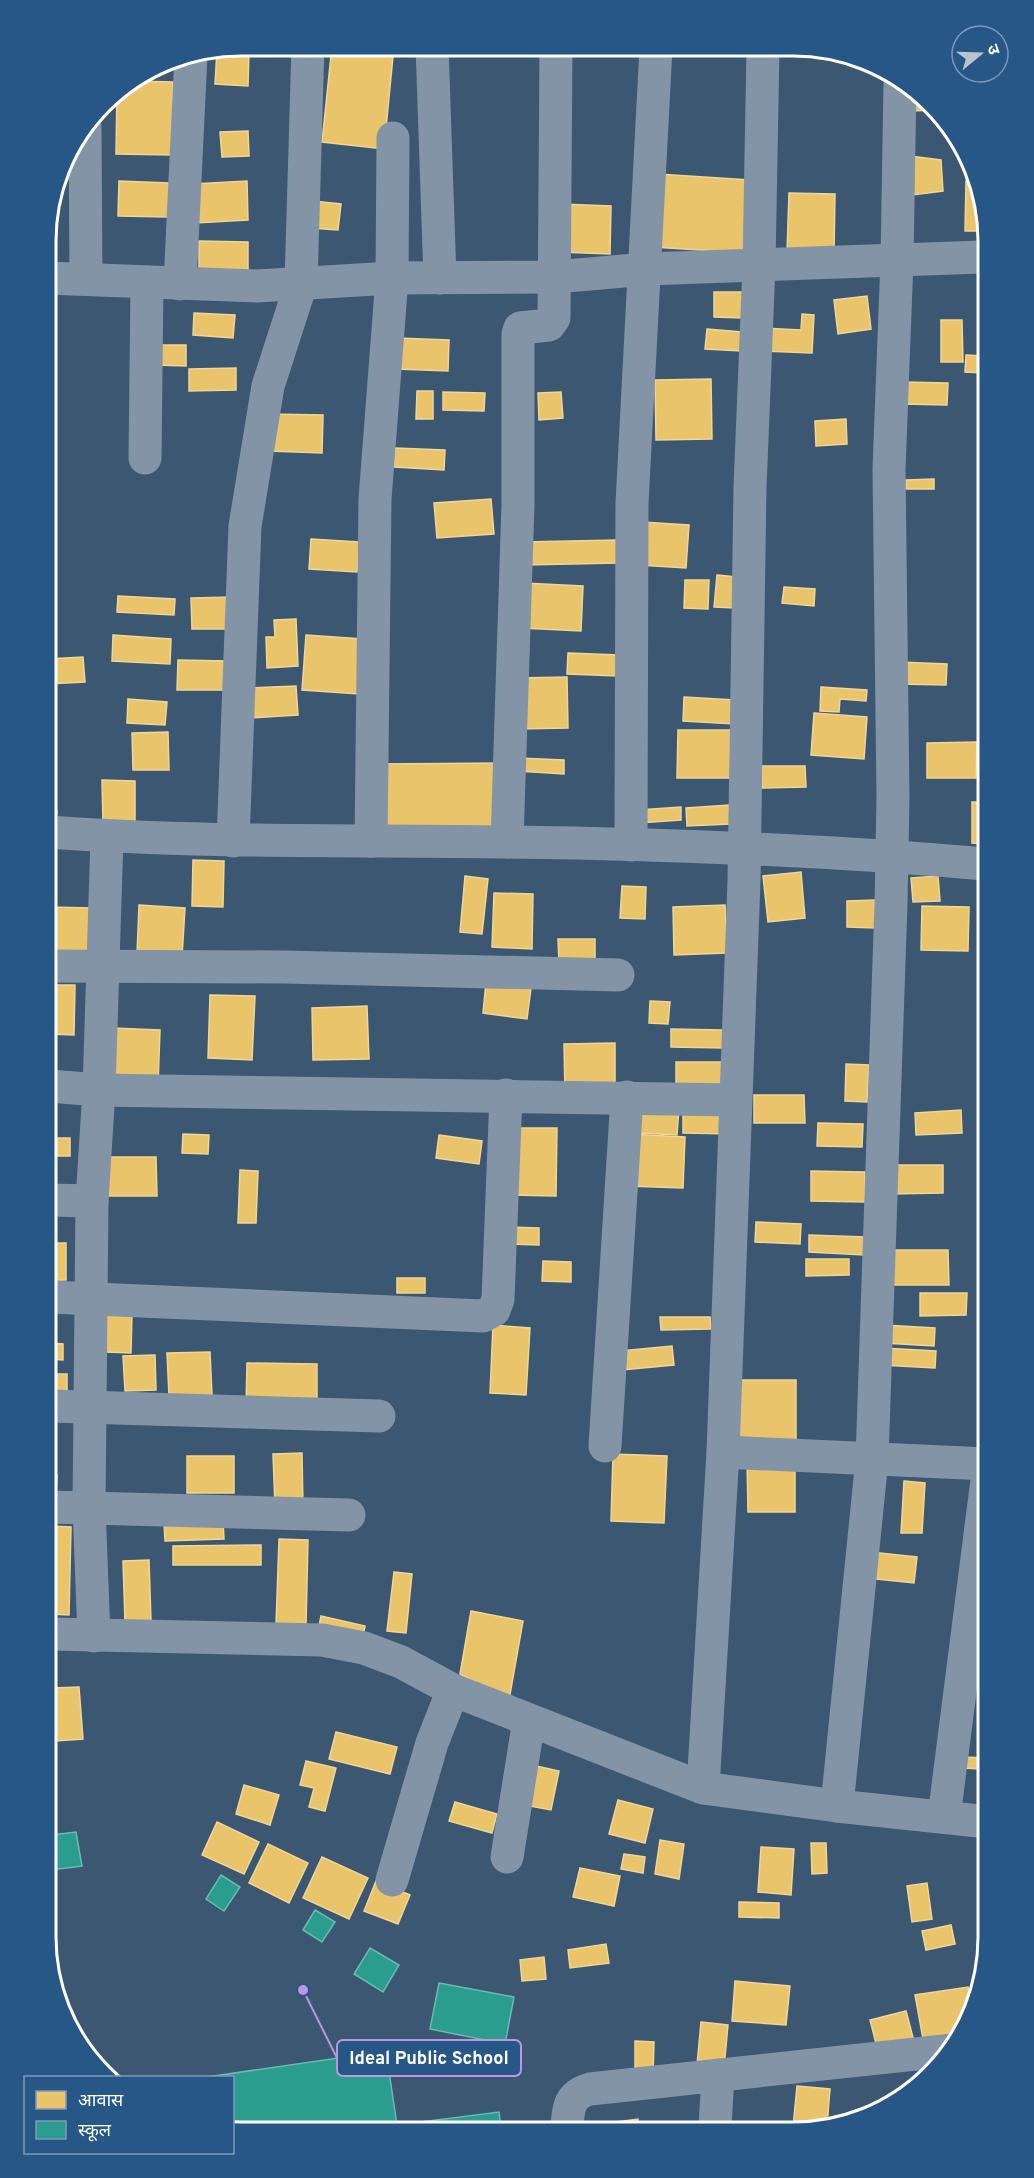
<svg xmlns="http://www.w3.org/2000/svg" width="1034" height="2178" font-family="Overpass,'Noto Sans Devanagari',sans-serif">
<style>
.homes{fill:#e9c46a;stroke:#f0d697;stroke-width:1.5}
.schools{fill:#2a9d8f;stroke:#6abab1;stroke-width:1.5}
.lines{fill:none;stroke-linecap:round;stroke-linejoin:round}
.minor{stroke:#8394a7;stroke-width:33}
.rim{fill:none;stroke:#fff;stroke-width:3}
.leader{fill:none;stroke:#bd96df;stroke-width:2}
.callout-dot{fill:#bd96df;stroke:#265787;stroke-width:2}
.callout{fill:#265787;stroke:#bd96df;stroke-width:2}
.callout-label{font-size:18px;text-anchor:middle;font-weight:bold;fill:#fff}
</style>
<rect width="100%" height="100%" fill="#3c5771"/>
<g class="homes">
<polygon points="332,46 394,46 384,149 322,142"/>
<polygon points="217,50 249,52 248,86 215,84"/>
<polygon points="131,81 173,82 172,155 116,154 117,90"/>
<polygon points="908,86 923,94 937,110 910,111"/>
<polygon points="248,131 249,156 222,157 220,132"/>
<polygon points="902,155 941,160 943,191 904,196"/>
<polygon points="657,174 750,180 745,253 653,247"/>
<polygon points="119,181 169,183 168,217 118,216"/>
<polygon points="247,181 248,220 195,223 193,184"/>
<polygon points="966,181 978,181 982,189 982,231 965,231"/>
<polygon points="789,193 835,194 834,253 787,252"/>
<polygon points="313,201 341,204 338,230 311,228"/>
<polygon points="560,204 611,206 610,254 558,252"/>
<polygon points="199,241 248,242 248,272 199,272"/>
<polygon points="714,292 743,292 743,318 714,317"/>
<polygon points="867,296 871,329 838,334 834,300"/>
<polygon points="194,313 235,315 233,338 193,335"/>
<polygon points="802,314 814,315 812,353 761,351 763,328 801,330"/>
<polygon points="941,320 962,320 963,362 941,362"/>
<polygon points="707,329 742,332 741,351 705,349"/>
<polygon points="397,338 449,340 448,371 396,369"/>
<polygon points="156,345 186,345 186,366 156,365"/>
<polygon points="966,355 983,356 983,373 965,372"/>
<polygon points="236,368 236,390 189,391 189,369"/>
<polygon points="711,379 712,439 656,440 655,380"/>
<polygon points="903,382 948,383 947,405 902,404"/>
<polygon points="417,391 433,391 433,419 416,419"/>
<polygon points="443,392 485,393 484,411 443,410"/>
<polygon points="561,392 563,418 539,420 538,393"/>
<polygon points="270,414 323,415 322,453 268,451"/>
<polygon points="846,419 847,444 816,446 815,421"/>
<polygon points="395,448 445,450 444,470 394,467"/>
<polygon points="934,479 934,489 906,489 906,480"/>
<polygon points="491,499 494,534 437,538 434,503"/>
<polygon points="642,522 689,525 686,568 639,565"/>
<polygon points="311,539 359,542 357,572 309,569"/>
<polygon points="617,540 618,563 524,565 523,542"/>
<polygon points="717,575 737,577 735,608 714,607"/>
<polygon points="685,580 709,580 708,609 684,608"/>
<polygon points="523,583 583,586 581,631 521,628"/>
<polygon points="784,587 815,589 814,606 782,603"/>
<polygon points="118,596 175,599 174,615 117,612"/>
<polygon points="232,597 232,629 192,629 191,598"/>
<polygon points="296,619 298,666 267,668 266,637 275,637 274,620"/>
<polygon points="113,635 171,639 170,664 112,661"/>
<polygon points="306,635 363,639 359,694 302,690"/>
<polygon points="568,653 619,655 618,676 567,674"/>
<polygon points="83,657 85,682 47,684 47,659"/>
<polygon points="178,660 228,661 228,690 177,690"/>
<polygon points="899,662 947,664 946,685 898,684"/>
<polygon points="567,677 568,728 517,729 515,678"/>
<polygon points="296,686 298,715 248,718 246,688"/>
<polygon points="821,687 867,690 866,701 840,699 839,712 820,711"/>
<polygon points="684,697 735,700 735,724 683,721"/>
<polygon points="128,699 167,702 165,725 127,723"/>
<polygon points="814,713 867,717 864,759 811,755"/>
<polygon points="678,730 730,730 730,778 677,778"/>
<polygon points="168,732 169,770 133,770 132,733"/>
<polygon points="977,742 976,778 927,778 927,743"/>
<polygon points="518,758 564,760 564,774 517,771"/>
<polygon points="503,763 503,828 378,829 378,764"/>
<polygon points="762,766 805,766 806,787 762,788"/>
<polygon points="47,779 53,779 57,814 48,815"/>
<polygon points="102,780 135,781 135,823 103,823"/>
<polygon points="972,802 984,802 985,844 972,843"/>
<polygon points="729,805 730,824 687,826 686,808"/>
<polygon points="681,807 681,820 639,823 638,810"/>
<polygon points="193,860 224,861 223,907 192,906"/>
<polygon points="801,872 805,918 768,922 763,876"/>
<polygon points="465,876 488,879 482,934 460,932"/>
<polygon points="938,876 940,901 913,902 911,878"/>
<polygon points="622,886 646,887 645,919 620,918"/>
<polygon points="494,893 533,894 532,949 492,947"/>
<polygon points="875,900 875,928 847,927 847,901"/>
<polygon points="139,905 185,908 182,957 137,954"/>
<polygon points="725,905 727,953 674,955 673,907"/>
<polygon points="922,906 969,907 968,951 921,950"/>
<polygon points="48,907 93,908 92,961 48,960"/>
<polygon points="558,939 595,939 595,963 559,963"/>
<polygon points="486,982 531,988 527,1019 483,1013"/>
<polygon points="48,985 75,985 74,1035 48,1034"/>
<polygon points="210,995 255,996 252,1060 208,1058"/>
<polygon points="650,1001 670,1002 668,1024 649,1023"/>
<polygon points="367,1006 369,1059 313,1060 312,1008"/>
<polygon points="112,1028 160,1030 158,1085 111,1083"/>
<polygon points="671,1029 723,1030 723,1048 671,1047"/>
<polygon points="615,1043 615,1092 565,1093 564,1044"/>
<polygon points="676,1062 723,1062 724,1093 676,1093"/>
<polygon points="846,1064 869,1065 867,1102 845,1101"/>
<polygon points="754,1095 804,1095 805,1123 754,1123"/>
<polygon points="639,1106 679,1108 677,1135 637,1133"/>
<polygon points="961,1110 962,1133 916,1135 915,1113"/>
<polygon points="683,1112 732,1112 732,1134 683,1133"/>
<polygon points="818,1123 863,1124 862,1147 817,1146"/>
<polygon points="509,1128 557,1128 556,1196 508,1195"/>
<polygon points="183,1134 209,1135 208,1154 182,1153"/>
<polygon points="629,1134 685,1137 683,1188 627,1186"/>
<polygon points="439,1135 482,1141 479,1164 436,1158"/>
<rect x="49" y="1138" width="21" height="18"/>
<polygon points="106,1157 156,1157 157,1196 106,1196"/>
<polygon points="890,1165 943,1165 943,1193 890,1194"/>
<polygon points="240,1170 258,1171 256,1223 238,1223"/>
<polygon points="811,1171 865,1172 865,1202 811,1201"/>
<polygon points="756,1222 801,1224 800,1244 755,1242"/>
<polygon points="505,1227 539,1228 539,1245 505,1244"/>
<polygon points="809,1235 865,1237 864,1255 809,1252"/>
<rect x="49" y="1243" width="17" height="37"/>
<polygon points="885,1250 948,1250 949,1285 885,1285"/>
<polygon points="806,1259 849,1259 849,1275 806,1276"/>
<polygon points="543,1261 571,1262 571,1282 542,1281"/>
<rect x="397" y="1278" width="28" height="15"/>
<polygon points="920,1293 967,1293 966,1315 920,1316"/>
<polygon points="106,1313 132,1313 131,1353 106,1352"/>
<polygon points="660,1317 710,1317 711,1329 661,1330"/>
<polygon points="493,1325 530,1328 526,1395 490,1393"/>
<polygon points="884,1325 935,1328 934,1346 883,1343"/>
<polygon points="49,1343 63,1344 63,1360 49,1359"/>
<polygon points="672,1346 674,1365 622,1370 620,1351"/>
<polygon points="882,1348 936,1351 935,1368 881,1365"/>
<polygon points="210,1352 212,1395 169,1396 167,1353"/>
<polygon points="155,1355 156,1390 125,1391 123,1356"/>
<polygon points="247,1363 317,1364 317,1409 246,1407"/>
<polygon points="50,1374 67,1374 67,1394 50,1393"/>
<rect x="734" y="1380" width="62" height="64"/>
<polygon points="302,1453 303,1507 275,1507 273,1454"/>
<polygon points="613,1454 667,1456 664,1523 611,1521"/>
<rect x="187" y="1456" width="47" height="37"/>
<polygon points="795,1458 795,1512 748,1512 747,1459"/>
<polygon points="50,1475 57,1475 56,1495 50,1494"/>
<polygon points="904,1481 925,1483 922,1533 901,1533"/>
<polygon points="223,1521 224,1539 165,1541 164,1522"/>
<polygon points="50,1526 71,1527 69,1615 50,1614"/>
<polygon points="279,1539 308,1540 306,1626 276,1625"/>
<polygon points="261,1545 261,1565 173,1565 173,1546"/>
<polygon points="870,1552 917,1557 914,1583 867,1578"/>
<polygon points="149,1560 151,1621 125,1622 123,1561"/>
<polygon points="394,1572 412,1574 406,1633 387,1631"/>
<polygon points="471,1611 523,1621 509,1700 460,1674"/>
<polygon points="321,1616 365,1626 362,1641 318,1631"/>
<polygon points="984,1644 987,1645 988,1677 978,1676"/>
<polygon points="79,1687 83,1739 56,1741 53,1688"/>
<polygon points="336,1732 397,1747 390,1774 329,1759"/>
<polygon points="963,1757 988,1758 988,1806 979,1805 981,1769 963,1768"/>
<polygon points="306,1761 336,1768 325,1811 309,1807 314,1788 300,1785"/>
<polygon points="532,1765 559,1771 551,1810 524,1805"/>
<polygon points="244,1785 279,1795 270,1825 236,1814"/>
<polygon points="618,1800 653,1809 645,1843 609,1834"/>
<polygon points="455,1802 497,1814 492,1833 449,1821"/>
<polygon points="217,1822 259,1842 244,1874 202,1855"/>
<polygon points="660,1840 684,1844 679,1879 655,1874"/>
<polygon points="811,1843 826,1843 827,1873 812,1874"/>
<polygon points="268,1844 308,1863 289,1903 249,1883"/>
<polygon points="761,1847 794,1849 791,1895 758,1892"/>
<polygon points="624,1854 645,1857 643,1873 621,1869"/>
<polygon points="322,1857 368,1878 349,1919 303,1898"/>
<polygon points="580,1868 620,1876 614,1906 573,1897"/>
<polygon points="376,1881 410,1895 398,1924 364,1911"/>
<polygon points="927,1883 932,1919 912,1922 907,1886"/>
<polygon points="739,1902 779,1903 779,1918 739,1917"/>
<polygon points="951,1925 955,1944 926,1950 922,1931"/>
<polygon points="606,1944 609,1963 570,1968 568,1950"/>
<polygon points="544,1957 546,1979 522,1981 520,1960"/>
<polygon points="735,1981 790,1986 786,2025 732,2021"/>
<polygon points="968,1987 973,2015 963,2032 923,2039 915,1995"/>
<polygon points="906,2011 915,2045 879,2055 870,2020"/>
<polygon points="701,2022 728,2025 724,2068 697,2065"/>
<polygon points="635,2041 654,2042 653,2076 635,2076"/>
<polygon points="797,2086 830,2089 827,2126 793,2127"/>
<polygon points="638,2119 637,2127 585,2127 585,2126"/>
</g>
<g class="schools">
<polygon points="76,1832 82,1866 51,1870 51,1835"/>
<polygon points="221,1875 240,1887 224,1911 206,1899"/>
<polygon points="315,1910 335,1922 322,1942 303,1930"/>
<polygon points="370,1948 399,1965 383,1992 354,1974"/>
<polygon points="439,1983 514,1997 505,2044 430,2029"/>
<polygon points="386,2051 397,2125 499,2112 501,2128 232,2129 232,2078 200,2078"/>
</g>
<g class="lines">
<g class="minor">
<polyline points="432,46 440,278"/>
<polyline points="85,128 86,279"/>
<polyline points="46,278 257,286 392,278 555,277 646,269 982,257"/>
<polyline points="180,284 191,55"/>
<polyline points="145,458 147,282"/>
<path d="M 48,832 C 200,843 352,840 505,842 C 665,844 825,850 985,864"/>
<polyline points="233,841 245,526 268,386 301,284 308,45"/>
<polyline points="371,841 375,499 392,278 393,138"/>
<polyline points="507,842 518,504 518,334 520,328 549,325 554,318 556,47"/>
<polyline points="631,845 632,503 656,48"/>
<polyline points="48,966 284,967 618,975"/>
<polyline points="49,1086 99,1090 735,1100"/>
<polyline points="49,1200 92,1201"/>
<polyline points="49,1297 483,1316 494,1310 498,1299 506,1095"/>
<polyline points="50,1406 379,1416"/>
<polyline points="605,1446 627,1097"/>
<polyline points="723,1452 987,1464"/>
<polyline points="50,1507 349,1515"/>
<polyline points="50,1634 322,1640 364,1648 401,1662 453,1690 703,1788 837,1806 988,1822"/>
<polyline points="94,1636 89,1507 92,1201 99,1090 107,837"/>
<polyline points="703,1788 723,1452 744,881 750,488 759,265 763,48"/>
<polyline points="837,1806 872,1459 891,903 893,797 889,469 897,260 900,83"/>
<polyline points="944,1817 987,1480"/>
<polyline points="507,1857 529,1720"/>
<polyline points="392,1880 432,1743 453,1690"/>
<polyline points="715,2127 718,2075"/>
<path d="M 567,2128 C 568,2108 569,2095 590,2089 L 953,2050"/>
</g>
</g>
<path d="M0 0H1034V2178H0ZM241 56H793A185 185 0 0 1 978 241V1937A185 185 0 0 1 793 2122H241A185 185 0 0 1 56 1937V241A185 185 0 0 1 241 56Z" fill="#265787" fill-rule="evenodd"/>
<path class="rim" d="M241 56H793A185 185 0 0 1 978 241V1937A185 185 0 0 1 793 2122H241A185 185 0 0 1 56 1937V241A185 185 0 0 1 241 56Z"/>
<path class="leader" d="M303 1990L337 2058"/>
<circle class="callout-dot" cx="303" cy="1990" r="6"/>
<rect class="callout" x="337" y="2040" width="184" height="36" rx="6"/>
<g class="callout-label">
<text x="429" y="2064">Ideal Public School</text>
</g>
<rect x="24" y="2076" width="210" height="78" fill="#265787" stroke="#7d9ab7" stroke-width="1.5"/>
<rect x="36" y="2091" width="30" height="18" fill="#e9c46a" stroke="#7d9ab7" stroke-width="1.5"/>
<text x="78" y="2106" font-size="18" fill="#ffffff">आवास</text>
<rect x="36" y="2121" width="30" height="18" fill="#2a9d8f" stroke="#7d9ab7" stroke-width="1.5"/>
<text x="78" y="2136" font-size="18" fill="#ffffff">स्कूल</text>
<g transform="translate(980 54) rotate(71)"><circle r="28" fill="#265787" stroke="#7d9ab7" stroke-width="1.5"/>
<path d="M0-4.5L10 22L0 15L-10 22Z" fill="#bbc4cd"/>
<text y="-9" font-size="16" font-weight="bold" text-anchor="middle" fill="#ffffff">उ</text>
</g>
</svg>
